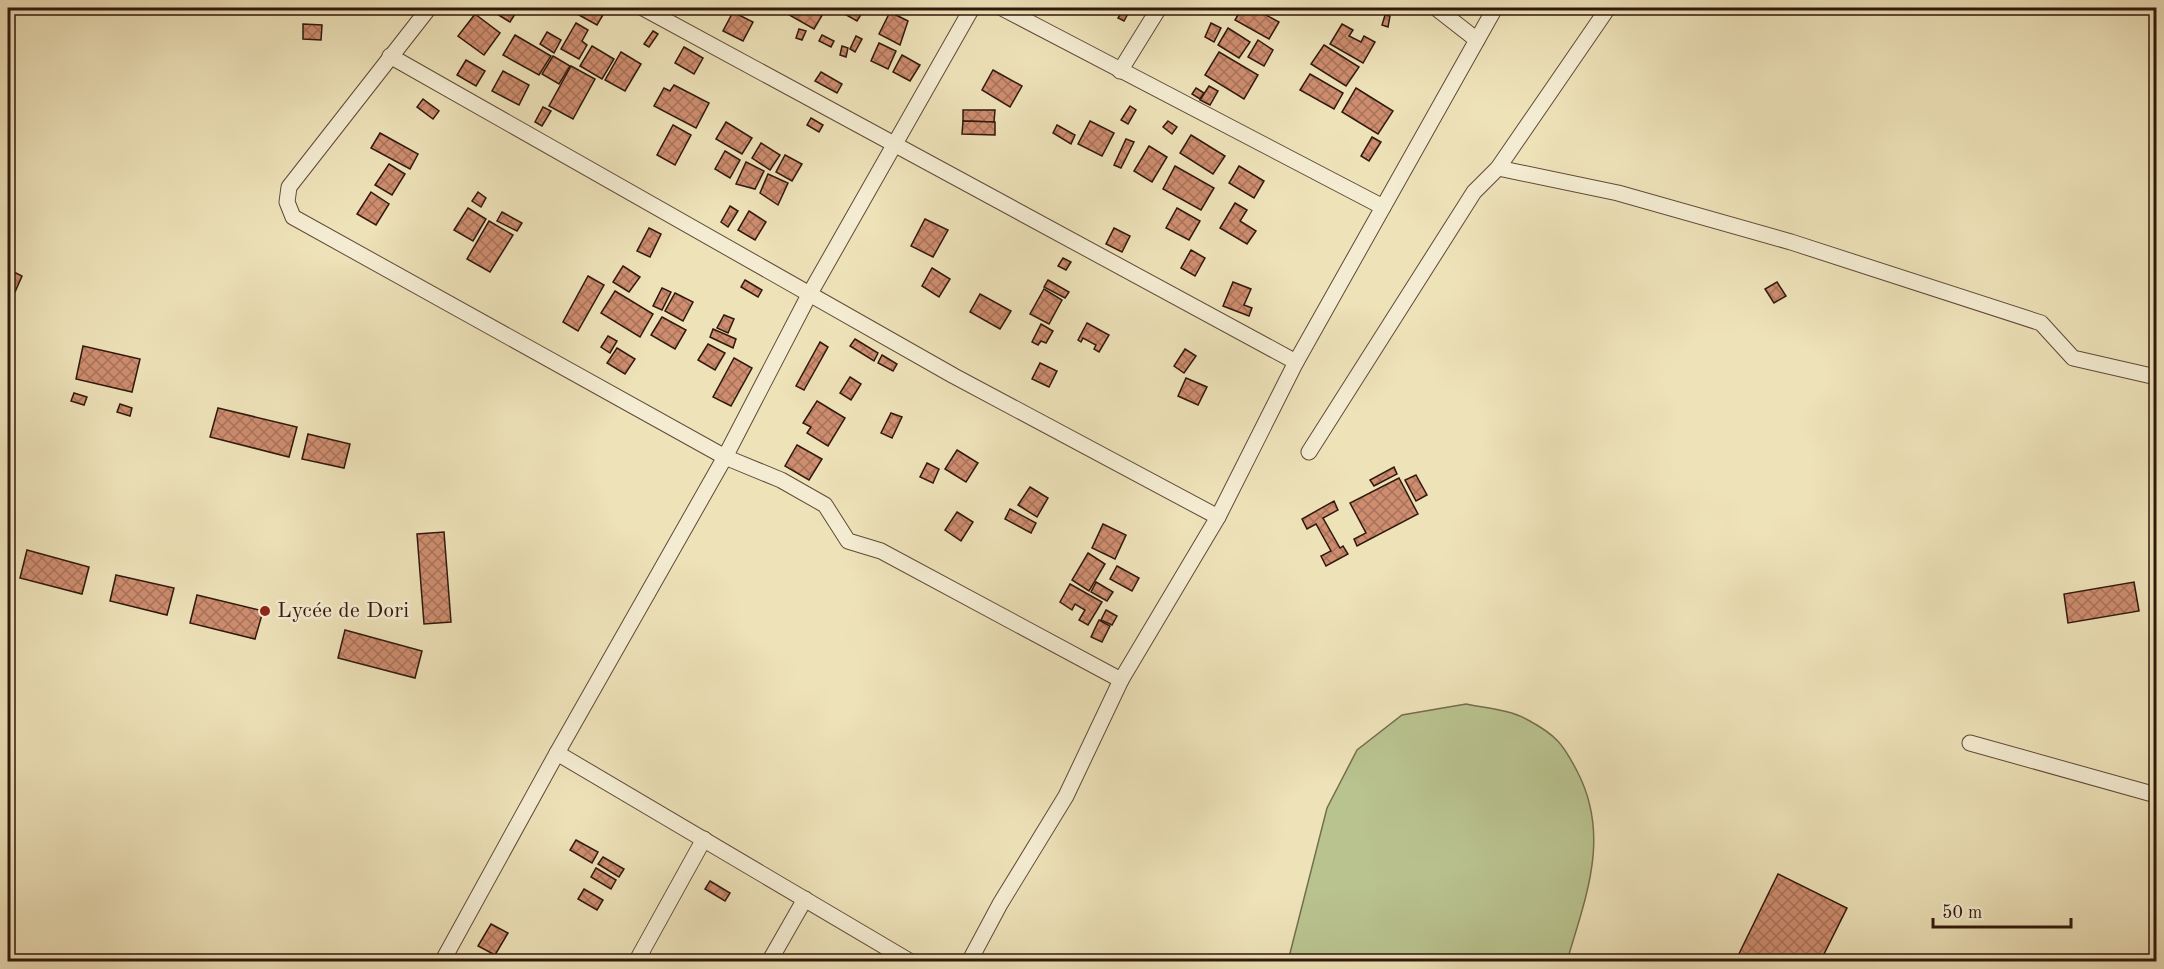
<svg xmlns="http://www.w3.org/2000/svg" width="2164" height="969" font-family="'Old Standard TT',serif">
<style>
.green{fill:#b9c38f;stroke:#746e4e;stroke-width:1.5}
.building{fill:url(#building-cross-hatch);stroke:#30180c;stroke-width:1.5}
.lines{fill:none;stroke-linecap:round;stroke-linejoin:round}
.street-casing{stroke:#604a37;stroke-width:17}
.street{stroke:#f4ecd2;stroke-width:15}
.poi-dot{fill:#8f2418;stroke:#f4ecd2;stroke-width:2}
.labels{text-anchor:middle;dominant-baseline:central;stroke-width:5;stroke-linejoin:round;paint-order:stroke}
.poi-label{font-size:22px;fill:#30180c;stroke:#f4ecd2;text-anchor:start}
</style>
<defs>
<pattern id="building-cross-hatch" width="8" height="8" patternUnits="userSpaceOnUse" patternTransform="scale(1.5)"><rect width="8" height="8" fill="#ce8d6f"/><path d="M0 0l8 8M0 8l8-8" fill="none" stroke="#a8725a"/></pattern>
</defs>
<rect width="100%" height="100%" fill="#eee2b9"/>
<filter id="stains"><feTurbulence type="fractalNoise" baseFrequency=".00333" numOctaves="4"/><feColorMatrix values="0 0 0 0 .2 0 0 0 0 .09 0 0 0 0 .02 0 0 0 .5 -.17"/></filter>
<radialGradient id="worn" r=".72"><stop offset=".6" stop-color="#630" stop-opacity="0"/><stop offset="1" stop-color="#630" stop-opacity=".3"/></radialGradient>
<path class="green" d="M 1466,704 C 1485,708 1511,710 1528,720 C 1556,735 1563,744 1577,771 C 1611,836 1586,896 1567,961 L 1288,961 L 1327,808 L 1357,750 L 1402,715 Z"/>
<g class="building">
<polygon points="490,8 519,8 510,22 489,9"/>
<polygon points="581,8 607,8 597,25 577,14"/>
<polygon points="777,8 816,8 824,12 814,29"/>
<polygon points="834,8 865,8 857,21"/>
<polygon points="1114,8 1131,8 1124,21 1118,18 1122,12"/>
<polygon points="1242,8 1253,8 1279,22 1269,39 1235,20"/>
<polygon points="733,12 753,22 743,41 723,31"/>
<polygon points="890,12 908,21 900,45 879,34"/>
<polygon points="475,14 500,33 484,55 458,36"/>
<polygon points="1385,15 1390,16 1388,27 1382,25"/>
<polygon points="576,23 588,30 582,41 587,45 579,59 561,49"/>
<polygon points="1211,23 1221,28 1214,42 1205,37"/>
<polygon points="303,24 322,25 321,40 303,39"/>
<polygon points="1342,24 1353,30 1349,36 1361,42 1364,36 1375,42 1363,63 1330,44"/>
<polygon points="1228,28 1250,42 1239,58 1218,45"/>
<polygon points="799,29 806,31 802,40 796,38"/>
<polygon points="653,31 658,34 649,47 644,44"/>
<polygon points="547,32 561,40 554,53 540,44"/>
<polygon points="515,35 551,56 539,75 503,55"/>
<polygon points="822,35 834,41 831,47 819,41"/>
<polygon points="856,36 862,39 855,52 850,49"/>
<polygon points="1258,40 1273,50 1264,66 1248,57"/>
<polygon points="879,43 896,51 888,69 871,61"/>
<polygon points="1324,45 1359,67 1346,86 1311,64"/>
<polygon points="592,46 614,59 602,79 580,66"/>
<polygon points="842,46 848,48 846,57 840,55"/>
<polygon points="684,47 703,58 694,74 675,63"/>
<polygon points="621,52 641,64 625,91 605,80"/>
<polygon points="1219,52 1258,75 1244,99 1205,75"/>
<polygon points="902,55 920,65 910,81 893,72"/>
<polygon points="553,56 570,66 559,84 542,74"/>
<polygon points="466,60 485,71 476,86 457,75"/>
<polygon points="571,66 595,79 573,119 549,106"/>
<polygon points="993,70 1022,86 1010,107 982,90"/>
<polygon points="503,71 529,85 519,105 492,91"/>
<polygon points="821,72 842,84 837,93 815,81"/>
<polygon points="1310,74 1343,93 1334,109 1300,90"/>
<polygon points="674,85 709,103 696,128 654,106 664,88 670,91"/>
<polygon points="1209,86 1218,91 1210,105 1200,100"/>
<polygon points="1196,88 1204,93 1200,99 1192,94"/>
<polygon points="1356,88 1393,111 1378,134 1342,112"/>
<polygon points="423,99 439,111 433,119 417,107"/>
<polygon points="1130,106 1136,110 1128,124 1121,120"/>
<polygon points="543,107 551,111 542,126 535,122"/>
<polygon points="963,110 995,110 994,122 963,121"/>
<polygon points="811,118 823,125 819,132 807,125"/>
<polygon points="963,121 995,122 995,135 962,134"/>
<polygon points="1090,121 1114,133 1102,156 1078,144"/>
<polygon points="1168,121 1177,127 1172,134 1163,127"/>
<polygon points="726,122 752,138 742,154 716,139"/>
<polygon points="673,125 691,135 675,165 657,155"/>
<polygon points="1057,125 1075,135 1071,144 1053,133"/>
<polygon points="380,133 418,154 410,169 371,148"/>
<polygon points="1191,135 1225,156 1213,174 1180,153"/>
<polygon points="1372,137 1381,142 1369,161 1361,156"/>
<polygon points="1126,139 1134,142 1121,168 1114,165"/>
<polygon points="761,143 780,155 770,170 752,158"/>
<polygon points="1149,146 1167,157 1152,182 1134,171"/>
<polygon points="725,151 740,160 730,178 715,169"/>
<polygon points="785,155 802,164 792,181 776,172"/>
<polygon points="746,162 764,171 755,189 736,184"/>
<polygon points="389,164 405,174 392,195 375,185"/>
<polygon points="1175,166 1214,188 1201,210 1163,189"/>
<polygon points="1239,166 1264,181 1254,198 1229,183"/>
<polygon points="768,174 788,183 778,205 760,193"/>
<polygon points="371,192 389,204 376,225 357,214"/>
<polygon points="478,192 486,198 481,207 472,201"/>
<polygon points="1235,203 1247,210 1240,221 1256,231 1247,244 1220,228"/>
<polygon points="730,206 738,211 728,227 721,222"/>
<polygon points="468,208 486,219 473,241 454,230"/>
<polygon points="1177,208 1200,221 1189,240 1166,228"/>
<polygon points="749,211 766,222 755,240 738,230"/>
<polygon points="502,212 522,223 517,231 497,221"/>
<polygon points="925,219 948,230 933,257 911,246"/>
<polygon points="489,221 513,235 490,272 467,259"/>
<polygon points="649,228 661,234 650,257 637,251"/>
<polygon points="1114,228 1130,236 1122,252 1106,244"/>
<polygon points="1191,250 1205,258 1195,276 1181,268"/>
<polygon points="1063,258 1071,262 1066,270 1058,266"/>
<polygon points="623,266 640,277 629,292 613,282"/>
<polygon points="932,268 950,279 939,297 922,286"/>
<polygon points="8,269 22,276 15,292 8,288"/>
<polygon points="588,276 604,285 578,331 563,322"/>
<polygon points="745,280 762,290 758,297 741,287"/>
<polygon points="1048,280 1069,292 1065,298 1044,287"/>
<polygon points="1233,282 1251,289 1244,305 1252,308 1249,316 1223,306"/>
<polygon points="1777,282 1786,296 1774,303 1765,289"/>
<polygon points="662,288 671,292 662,310 653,306"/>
<polygon points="1044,289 1062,300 1049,324 1030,314"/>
<polygon points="615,291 653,314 640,337 601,313"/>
<polygon points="675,293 693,302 683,321 665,311"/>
<polygon points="980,294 1011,311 1000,329 970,312"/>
<polygon points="724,315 734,319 728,333 717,328"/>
<polygon points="662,317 686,330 675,349 651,335"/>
<polygon points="1087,323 1109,335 1099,352 1094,349 1096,345 1083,338 1081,342 1078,340"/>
<polygon points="1041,324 1053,331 1046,343 1041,341 1038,345 1032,342"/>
<polygon points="713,329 736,339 733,348 710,337"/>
<polygon points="608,336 617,341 610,353 601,347"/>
<polygon points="855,339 878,353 874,361 850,346"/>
<polygon points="820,342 828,347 804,390 796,386"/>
<polygon points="708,344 725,353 715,370 698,360"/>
<polygon points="83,346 140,359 132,392 76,379"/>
<polygon points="617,348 635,359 625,374 607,363"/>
<polygon points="1185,349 1196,356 1184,373 1174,366"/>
<polygon points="882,355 897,364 893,371 878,363"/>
<polygon points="734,358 752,368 731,406 713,397"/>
<polygon points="1040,363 1057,371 1049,387 1032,379"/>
<polygon points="850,377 861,384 851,400 840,393"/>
<polygon points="1186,378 1207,387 1198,405 1178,396"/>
<polygon points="74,393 87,397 84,405 71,401"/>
<polygon points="817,401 845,418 828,446 807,433 811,427 803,423"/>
<polygon points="120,404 132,408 130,416 117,412"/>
<polygon points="218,408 297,427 289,457 210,437"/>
<polygon points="891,413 902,417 892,438 881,433"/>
<polygon points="308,434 350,444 344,468 302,459"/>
<polygon points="797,445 822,459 809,480 785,466"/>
<polygon points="957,450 978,463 966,482 945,469"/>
<polygon points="927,463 939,469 933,483 920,477"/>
<polygon points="1394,467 1397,474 1374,486 1370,480"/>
<polygon points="1416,475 1427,495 1416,501 1405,480"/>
<polygon points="1399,478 1418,514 1357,546 1354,539 1366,533 1350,503"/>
<polygon points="1030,487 1048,498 1037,517 1018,505"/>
<polygon points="1334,501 1338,510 1323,518 1340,548 1343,546 1348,554 1326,566 1321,556 1331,551 1316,524 1307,529 1302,519"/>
<polygon points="1010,509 1036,523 1031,533 1005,519"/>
<polygon points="957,512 973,522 961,541 945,530"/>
<polygon points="1103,524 1126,535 1115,559 1092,548"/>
<polygon points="444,532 451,622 424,624 417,534"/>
<polygon points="27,550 89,567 82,594 20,578"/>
<polygon points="1088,553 1105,564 1089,591 1072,580"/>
<polygon points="1117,566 1139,578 1132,591 1110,579"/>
<polygon points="116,575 174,588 167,615 110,601"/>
<polygon points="1096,582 1113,592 1107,601 1091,592"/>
<polygon points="2134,582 2139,611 2068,623 2064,594"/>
<polygon points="1070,584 1102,602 1088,625 1079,620 1085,610 1075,604 1072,610 1060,602"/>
<polygon points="197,595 263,611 255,639 190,623"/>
<polygon points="1106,610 1117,616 1112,625 1101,620"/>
<polygon points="1099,620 1110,626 1102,642 1091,637"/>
<polygon points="345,630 422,651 415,678 338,658"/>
<polygon points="576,840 598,852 592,863 570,850"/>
<polygon points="603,857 624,869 619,877 598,864"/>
<polygon points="596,868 616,880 611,889 591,877"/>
<polygon points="1778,874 1847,908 1820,962 1735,962"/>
<polygon points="710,881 730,893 725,901 705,889"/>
<polygon points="584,889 603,900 597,910 578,899"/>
<polygon points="491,924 508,933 495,955 478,946"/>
</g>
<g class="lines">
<g class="street-casing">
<g id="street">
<polyline points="429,8 289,187 287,202 293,217 725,457 781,480 825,505 848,541 881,551 1121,680"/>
<polyline points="643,8 1296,362"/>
<polyline points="1002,8 1383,207"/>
<polyline points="1436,8 1477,40"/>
<polyline points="390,56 954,376 1218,517"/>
<polyline points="1120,71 1159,8"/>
<polyline points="1498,168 1618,193 1791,242 2041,323 2073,358 2156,377"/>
<polyline points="1309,452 1474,192 1498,168 1608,8"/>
<polyline points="1970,743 2156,795"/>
<polyline points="557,753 911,962"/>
<polyline points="442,962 557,753 725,457 809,295 972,8"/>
<polyline points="636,962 704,839"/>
<polyline points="769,962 805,899"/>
<polyline points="969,962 1000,904 1066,796 1121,680 1218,517 1296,362 1495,8"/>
</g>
</g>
<use href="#street" class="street"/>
</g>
<circle class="poi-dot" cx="265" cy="611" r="6"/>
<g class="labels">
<g class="poi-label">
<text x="277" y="611">Lycée de Dori</text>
</g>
</g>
<rect width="2164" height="969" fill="none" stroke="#eee2b9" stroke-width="30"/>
<rect x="9" y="9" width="2146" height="951" fill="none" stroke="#30180c" stroke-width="3"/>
<rect x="15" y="15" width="2134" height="939" fill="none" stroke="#30180c" stroke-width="1.5"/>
<path d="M1933 918v9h138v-9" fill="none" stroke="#30180c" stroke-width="3"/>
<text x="1942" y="918" font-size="18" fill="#30180c" stroke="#f4ecd2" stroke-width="4.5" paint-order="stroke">50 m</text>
<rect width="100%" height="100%" filter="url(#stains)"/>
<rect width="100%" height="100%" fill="url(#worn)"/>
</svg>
